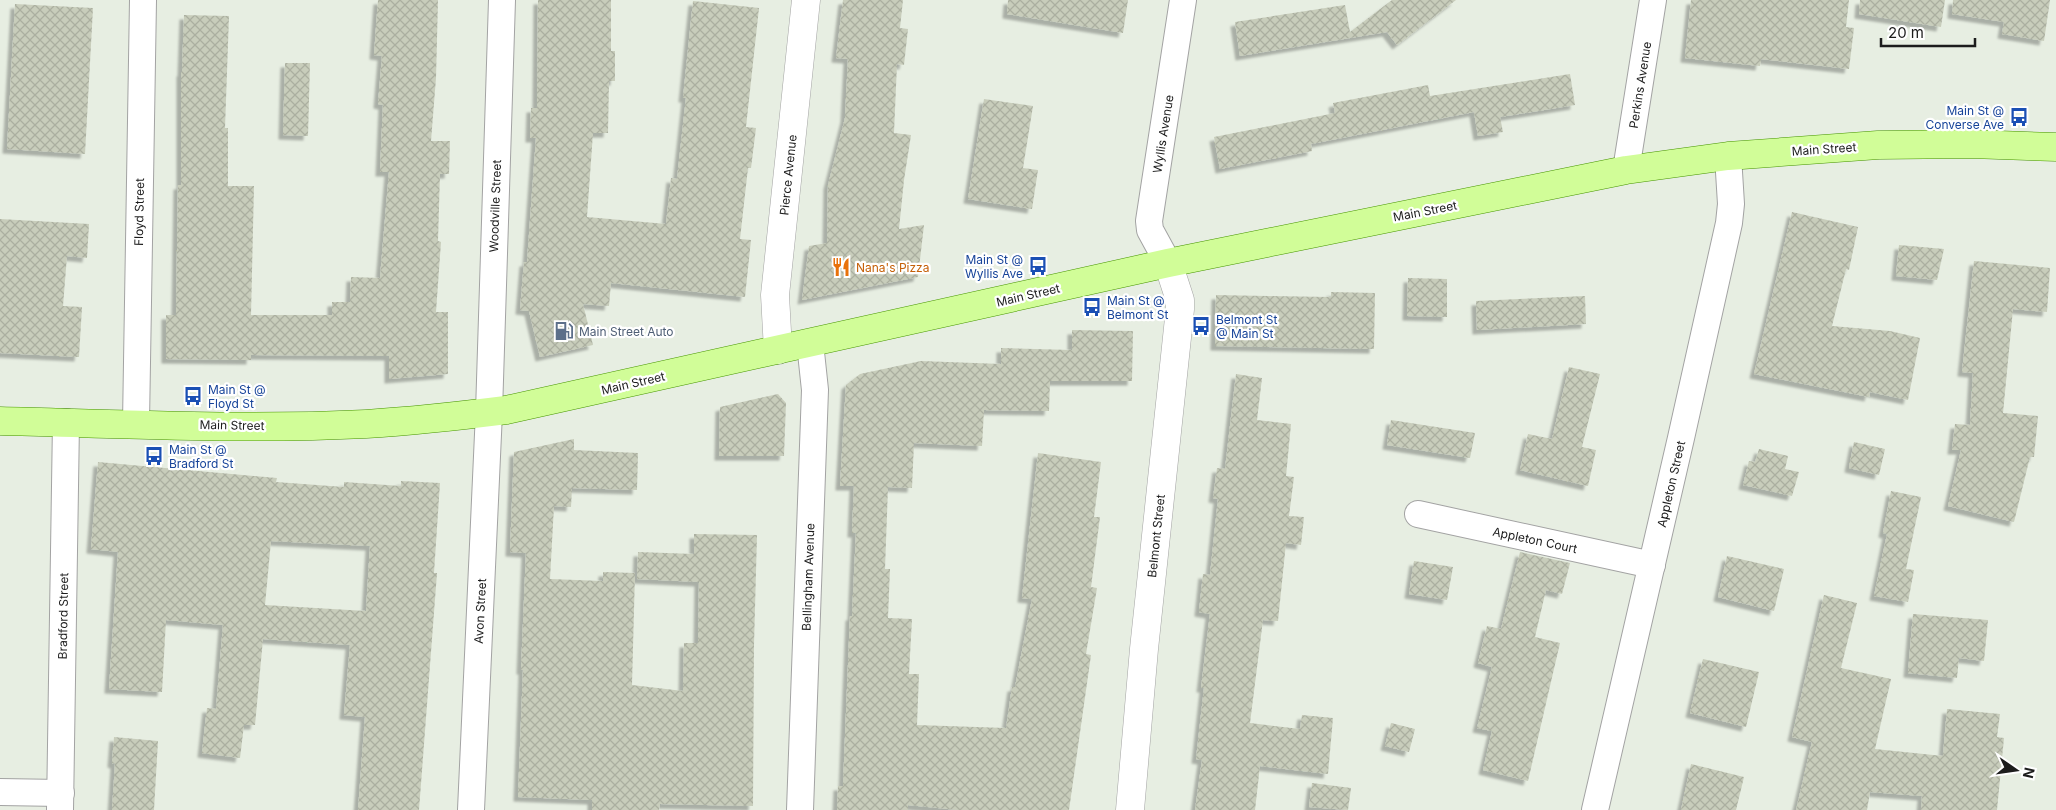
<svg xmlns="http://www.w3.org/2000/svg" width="2056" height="810" font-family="Inter,sans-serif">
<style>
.building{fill:url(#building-cross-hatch);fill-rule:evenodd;filter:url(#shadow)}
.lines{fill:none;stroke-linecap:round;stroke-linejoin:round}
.minor-casing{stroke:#a3a3a3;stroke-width:28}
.tertiary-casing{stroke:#a3a3a3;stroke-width:29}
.primary-casing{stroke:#469400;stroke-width:29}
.minor{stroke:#fff;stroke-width:26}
.tertiary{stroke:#fff;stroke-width:28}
.primary{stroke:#d1fd98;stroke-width:28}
.labels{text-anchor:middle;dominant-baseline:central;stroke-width:4.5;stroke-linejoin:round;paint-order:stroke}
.street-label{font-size:12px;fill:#1c1c1c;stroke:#fff}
.transit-label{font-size:12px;fill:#164399;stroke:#fff;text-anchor:start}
.food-label{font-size:12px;fill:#c56008;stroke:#fff;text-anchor:start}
.service-label{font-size:12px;fill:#4e5e75;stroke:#fff;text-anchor:start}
</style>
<defs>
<pattern id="building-cross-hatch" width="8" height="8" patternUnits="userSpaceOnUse" patternTransform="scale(1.25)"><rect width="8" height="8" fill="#c8cdbb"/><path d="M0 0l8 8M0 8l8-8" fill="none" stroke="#abafa0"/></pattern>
<filter id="shadow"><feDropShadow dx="-4.5" dy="4.5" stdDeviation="1" flood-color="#0004"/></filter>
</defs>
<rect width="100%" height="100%" fill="#e7eee2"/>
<g class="building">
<polygon points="378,0 438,0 436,78 431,141 450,141 449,174 440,174 438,241 441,242 436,312 448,312 448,374 389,379 389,356 251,355 251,360 166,359 166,315 176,315 178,185 181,185 181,72 182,72 184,15 229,16 225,128 228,128 228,186 254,186 251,315 332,315 332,302 350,302 351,277 380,278 389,172 380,172 383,105 378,104 382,56 374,55"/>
<polygon points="538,0 611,0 611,51 615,51 615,81 609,81 608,133 593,133 587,217 666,224 671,178 677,179 686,98 683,98 693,1 759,8 746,127 756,128 751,168 748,168 740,239 751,240 745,297 611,283 609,306 583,304 593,345 540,357 529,311 520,310 524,262 527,262 536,138 530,138 531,108 537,108"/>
<polygon points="843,0 903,0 900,28 908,29 904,65 897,64 894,133 911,135 904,180 899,229 924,225 918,277 802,300 809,246 827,243 828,185 845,118 848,59 836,58"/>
<polygon points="1008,0 1128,0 1123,33 1007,14"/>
<polygon points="1392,0 1456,0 1397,45 1387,32 1240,56 1235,22 1345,5 1350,32"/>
<polygon points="1691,0 1849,0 1846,27 1854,28 1849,69 1761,59 1760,66 1685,58"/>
<polygon points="1860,0 1945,0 1941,27 1859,14"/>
<polygon points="1953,0 2050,0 2044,41 2002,34 2004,22 1952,14"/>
<polygon points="15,4 93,8 85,154 7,149"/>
<polygon points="285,63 310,63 308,136 283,135"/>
<polygon points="1570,74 1575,105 1500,117 1503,132 1478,136 1474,112 1311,144 1312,151 1220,169 1214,137 1335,113 1333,103 1428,85 1430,96"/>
<polygon points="984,99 1033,106 1023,168 1038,170 1032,209 968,199"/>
<polygon points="1792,212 1858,227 1849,270 1846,269 1832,326 1890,331 1920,338 1908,400 1870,392 1869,397 1754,374"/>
<polygon points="0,219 89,224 87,258 67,256 63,306 82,307 79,357 0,353"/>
<polygon points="1899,245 1944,249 1937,280 1896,276"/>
<polygon points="1974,261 2050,268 2047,312 2013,309 2003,413 2038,416 2034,457 2030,457 2014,522 1948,506 1961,450 1952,450 1955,424 1970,425 1973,373 1962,372"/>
<polygon points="1408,278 1447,279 1447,317 1407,316"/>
<polygon points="1331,292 1375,293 1374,349 1215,346 1216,295 1331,297"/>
<polygon points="1585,296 1586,324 1477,330 1476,301"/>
<polygon points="1072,330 1133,331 1132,381 1050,381 1049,411 984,410 982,446 914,443 912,488 888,487 885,569 890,569 888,618 912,619 909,674 919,674 917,725 1006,728 1012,687 1015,687 1032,599 1022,598 1038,453 1101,462 1094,517 1100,517 1091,587 1097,588 1086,654 1091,655 1069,810 958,810 908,805 908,810 837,810 838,786 843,786 850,616 852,616 856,533 852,533 854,486 840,486 846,385 860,374 921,361 1001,364 1001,348 1072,350"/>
<polygon points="1569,367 1600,374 1582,447 1596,450 1588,486 1520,470 1528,434 1552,439"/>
<polygon points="1236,374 1262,378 1257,420 1291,424 1286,476 1294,477 1289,516 1304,517 1301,545 1286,543 1278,621 1263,620 1250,723 1300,729 1302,715 1333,718 1328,774 1260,766 1255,810 1195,810 1202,760 1196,759 1204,688 1201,688 1210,614 1199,612 1203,574 1210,575 1218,499 1213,498 1217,468 1225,469"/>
<polygon points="778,394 786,403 784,456 719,456 720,407"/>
<polygon points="1391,420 1475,433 1470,458 1387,445"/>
<polygon points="574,439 574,450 638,453 637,490 572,488 571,507 554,506 550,579 603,581 603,572 635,573 632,685 683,691 684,643 698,643 699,582 637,579 638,552 694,554 694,534 757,535 754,645 753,806 660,804 659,810 592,810 592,800 518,797 523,670 521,670 526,553 510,552 514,452"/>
<polygon points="1854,442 1885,449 1879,475 1849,468"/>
<polygon points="1759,449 1788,456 1785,469 1799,472 1792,496 1743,485 1749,461 1755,462"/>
<path d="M 98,462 L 277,478 L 276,482 L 344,487 L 344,482 L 401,486 L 401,481 L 440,483 L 434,573 L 437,573 L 419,810 L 358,810 L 365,717 L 344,715 L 350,645 L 263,639 L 255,725 L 244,725 L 240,758 L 202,753 L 207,708 L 216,709 L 223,625 L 166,620 L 162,692 L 109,689 L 118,552 L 91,549 ZM 271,541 L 370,546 L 366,611 L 265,605 Z"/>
<polygon points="1891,491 1921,497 1906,569 1914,570 1908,602 1874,596 1887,534 1883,533"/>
<polygon points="1520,552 1570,563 1562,594 1546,590 1535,637 1560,643 1528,781 1483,770 1492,731 1477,728 1492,667 1478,663 1487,626 1501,629"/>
<polygon points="1727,556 1784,569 1774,611 1718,597"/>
<polygon points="1414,561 1453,567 1447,600 1409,594"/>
<polygon points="1824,595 1857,603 1841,668 1891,679 1875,749 1943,756 1947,709 2000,714 1997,737 2004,738 1997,810 1921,810 1922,796 1870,792 1867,810 1796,810 1812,742 1792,737"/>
<polygon points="1913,614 1988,620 1984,661 1959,658 1957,678 1908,673"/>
<polygon points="1703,659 1759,672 1746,727 1690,713"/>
<polygon points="1391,723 1415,729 1409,752 1385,746"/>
<polygon points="114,737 158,741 154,810 112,810 115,764 112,763"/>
<polygon points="1691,764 1744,777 1736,810 1681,810"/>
<polygon points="1312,783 1351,788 1348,810 1309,807"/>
</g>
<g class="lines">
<g class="minor-casing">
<g id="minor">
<polyline points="1626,170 1653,0"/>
<polyline points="1168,263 1150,230 1149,221 1183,0"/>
<polyline points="136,423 143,0"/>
<polyline points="1418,514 1652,565"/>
<polyline points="0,792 61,793"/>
<polyline points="60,810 66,422"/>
<polyline points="471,810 489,412 502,0"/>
<polyline points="800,810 815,390 810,343"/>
<polyline points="1595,810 1681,438 1729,223 1731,204 1728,156"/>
</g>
</g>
<g class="tertiary-casing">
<g id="tertiary">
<polyline points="778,350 775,295 806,0"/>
<polyline points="1130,810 1144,649 1180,309 1180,300 1168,263"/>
</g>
</g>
<g class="primary-casing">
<path id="primary" d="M 0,421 C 122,424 245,430 366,424 C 413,421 459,416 506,410 L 1168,263 L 1626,170 L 1728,156 L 1878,145 L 1971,144 L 2056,147"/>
</g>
<use href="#minor" class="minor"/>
<use href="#tertiary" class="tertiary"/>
<use href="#primary" class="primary"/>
</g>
<defs>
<g id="bus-bare" transform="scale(1.5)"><path d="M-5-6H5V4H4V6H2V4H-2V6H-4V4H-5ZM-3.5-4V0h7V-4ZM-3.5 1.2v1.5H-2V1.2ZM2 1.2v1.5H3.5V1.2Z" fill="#1a4fb4" stroke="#fff" stroke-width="2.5" paint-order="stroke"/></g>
<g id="restaurant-bare" transform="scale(1.5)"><path d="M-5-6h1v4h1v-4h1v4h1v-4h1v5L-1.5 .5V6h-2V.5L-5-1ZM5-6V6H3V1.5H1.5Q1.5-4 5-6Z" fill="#e8710a" stroke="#fff" stroke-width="2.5" paint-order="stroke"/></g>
<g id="fuel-bare" transform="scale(1.5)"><path d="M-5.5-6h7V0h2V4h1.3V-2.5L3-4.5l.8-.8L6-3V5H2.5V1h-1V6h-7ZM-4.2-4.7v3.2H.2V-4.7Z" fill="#5c6f8a" stroke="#fff" stroke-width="2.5" paint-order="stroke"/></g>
</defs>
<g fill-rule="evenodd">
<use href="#bus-bare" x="2019" y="117"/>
<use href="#bus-bare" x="1038" y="266"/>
<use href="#restaurant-bare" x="841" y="267"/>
<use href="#bus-bare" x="1092" y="307"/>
<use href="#bus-bare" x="1201" y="326"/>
<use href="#fuel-bare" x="564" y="331"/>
<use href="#bus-bare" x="193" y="396"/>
<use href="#bus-bare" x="154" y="456"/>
</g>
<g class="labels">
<g class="street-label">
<text transform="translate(1640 85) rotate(-81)">Perkins Avenue</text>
<text transform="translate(1163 134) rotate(-81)">Wyllis Avenue</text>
<text transform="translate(1824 149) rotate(-4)">Main Street</text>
<text transform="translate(788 175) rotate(-84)">Pierce Avenue</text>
<text transform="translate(495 206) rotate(-88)">Woodville Street</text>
<text transform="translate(1425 211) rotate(-11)">Main Street</text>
<text transform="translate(139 212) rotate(-89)">Floyd Street</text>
<text transform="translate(1028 295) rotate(-13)">Main Street</text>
<text transform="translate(633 383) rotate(-13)">Main Street</text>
<text transform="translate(232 425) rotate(1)">Main Street</text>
<text transform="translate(1671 484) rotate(-77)">Appleton Street</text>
<text transform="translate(1156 536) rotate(-84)">Belmont Street</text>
<text transform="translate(1535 540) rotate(12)">Appleton Court</text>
<text transform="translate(808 577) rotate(-88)">Bellingham Avenue</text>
<text transform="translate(480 611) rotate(-87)">Avon Street</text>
<text transform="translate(63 616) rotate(-89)">Bradford Street</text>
</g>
<g class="transit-label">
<text x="2004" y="110" text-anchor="end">Main St @<tspan x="2004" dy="14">Converse Ave</tspan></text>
<text x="1023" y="259" text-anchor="end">Main St @<tspan x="1023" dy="14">Wyllis Ave</tspan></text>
<text x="1107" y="300">Main St @<tspan x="1107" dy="14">Belmont St</tspan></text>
<text x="1216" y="319">Belmont St<tspan x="1216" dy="14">@ Main St</tspan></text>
<text x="208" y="389">Main St @<tspan x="208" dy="14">Floyd St</tspan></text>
<text x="169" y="449">Main St @<tspan x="169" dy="14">Bradford St</tspan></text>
</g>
<g class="food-label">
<text x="856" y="267">Nana's Pizza</text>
</g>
<g class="service-label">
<text x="579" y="331">Main Street Auto</text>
</g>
</g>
<g transform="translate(2016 770) rotate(103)" stroke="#ffffff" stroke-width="4" paint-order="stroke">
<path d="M0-4L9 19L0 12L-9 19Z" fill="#1c1c1c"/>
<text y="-8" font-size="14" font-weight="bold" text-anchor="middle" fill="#1c1c1c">N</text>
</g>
<path d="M1881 38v8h94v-8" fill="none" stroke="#1c1c1c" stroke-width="2.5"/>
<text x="1888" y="38" font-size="15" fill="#1c1c1c" stroke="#ffffff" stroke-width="4" paint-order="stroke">20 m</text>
</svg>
